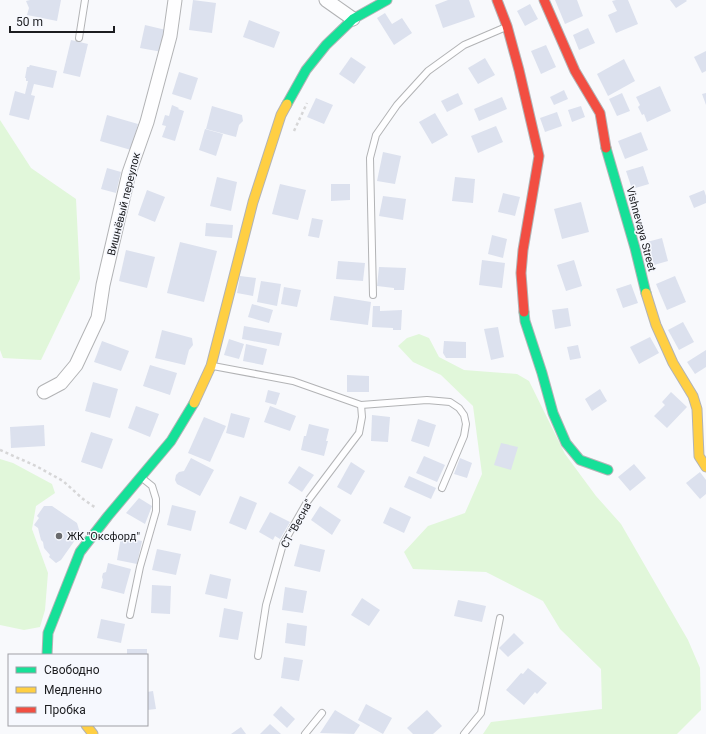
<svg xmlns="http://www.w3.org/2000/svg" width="706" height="734" font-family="Roboto,sans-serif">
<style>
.green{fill:#e1f7da}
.building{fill:#dce1ee}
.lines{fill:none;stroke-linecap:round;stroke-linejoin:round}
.lane-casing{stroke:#b2b3b5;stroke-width:8}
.street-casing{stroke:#b2b3b5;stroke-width:15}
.fast-casing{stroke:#b2b3b5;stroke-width:11}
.slow-casing{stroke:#b2b3b5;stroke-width:11}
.jam-casing{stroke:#b2b3b5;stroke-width:11}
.path{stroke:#d6d6d7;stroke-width:2.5;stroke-dasharray:3 3;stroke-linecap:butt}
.lane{stroke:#fefeff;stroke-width:6}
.street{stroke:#fefeff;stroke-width:13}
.fast{stroke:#16e098;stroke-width:9}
.slow{stroke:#ffcf43;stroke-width:9}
.jam{stroke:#f24e42;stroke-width:9}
.poi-dot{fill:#696a6d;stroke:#f6f8fe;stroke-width:1.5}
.labels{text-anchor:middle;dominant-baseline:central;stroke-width:3;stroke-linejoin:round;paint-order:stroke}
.street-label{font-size:11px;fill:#1c1d20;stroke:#f6f8fe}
.poi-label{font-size:11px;fill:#1c1d20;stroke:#f6f8fe;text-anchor:start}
</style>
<rect width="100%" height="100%" fill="#f8f9fc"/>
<g class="green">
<polygon points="0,120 31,168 76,199 80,279 41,360 3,358 0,350"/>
<polygon points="419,334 429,338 439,357 464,370 517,374 529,381 565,454 596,496 621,524 688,640 700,668 701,710 677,734 483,734 491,722 602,709 601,669 560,629 543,601 486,572 413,569 404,552 428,526 465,513 482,474 473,406 441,375 413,362 398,346 407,338"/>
<polygon points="0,459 13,463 52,484 55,493 36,506 32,529 48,573 45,610 40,627 24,630 0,625"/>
</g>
<g class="building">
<polygon points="30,0 61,0 57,21 27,15 29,8 26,1"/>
<polygon points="193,0 216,3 212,33 189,30"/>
<polygon points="448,0 469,0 475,17 443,28 435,5"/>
<polygon points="555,0 577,0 583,16 565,24"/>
<polygon points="616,0 628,0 638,24 616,33 608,15 617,11 612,1"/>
<polygon points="670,0 686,0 687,1 676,8"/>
<polygon points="530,4 538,19 525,26 517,11"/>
<polygon points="385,13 392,24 402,18 412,33 394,45 377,18"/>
<polygon points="249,20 280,32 274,48 243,37"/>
<polygon points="145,25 166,30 162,52 140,48"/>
<polygon points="588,28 595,43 579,50 573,35"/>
<polygon points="71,40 88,44 80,77 63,73"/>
<polygon points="546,45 556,67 541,74 531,51"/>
<polygon points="706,51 706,71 702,73 694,57"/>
<polygon points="351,57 366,67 354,84 339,74"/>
<polygon points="485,58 495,75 478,84 468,68"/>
<polygon points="624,59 635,81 608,96 597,74"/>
<polygon points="30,65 57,71 53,88 34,84 31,95 35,96 29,120 9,115 15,91 25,94 28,81 26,81 26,78 25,78 27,67 29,67"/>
<polygon points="179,72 198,78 191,100 172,94"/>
<polygon points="660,86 671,111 647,122 644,114 642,115 638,107 640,105 636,97"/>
<polygon points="564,90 568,99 554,105 550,97"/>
<polygon points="458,93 463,104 447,112 441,101"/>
<polygon points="622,93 630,111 617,116 609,99"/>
<polygon points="706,93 706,105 702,94"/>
<polygon points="502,97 507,109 479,121 474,109"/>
<polygon points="316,98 333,105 324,124 307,117"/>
<polygon points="172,105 179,108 178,109 184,111 175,141 162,137 166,126 162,125 165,115 169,116"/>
<polygon points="212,106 242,115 243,121 239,125 236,137 206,129"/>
<polygon points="581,106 585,117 572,122 568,110"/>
<polygon points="557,112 562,126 545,132 540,118"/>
<polygon points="435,113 448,135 432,144 419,122"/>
<polygon points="107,115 138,124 131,150 100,141"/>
<polygon points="496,126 503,142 478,153 471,136"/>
<polygon points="205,129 223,134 216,156 199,150"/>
<polygon points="641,132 648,150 625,159 618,141"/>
<polygon points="383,152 401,156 395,184 377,181"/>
<polygon points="643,166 649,184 632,189 626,171"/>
<polygon points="107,168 121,172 116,193 101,189"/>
<polygon points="217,177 237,182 231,211 210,206"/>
<polygon points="455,177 475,179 473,203 452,201"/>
<polygon points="280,184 306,190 298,220 272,214"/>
<polygon points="331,184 350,184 350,200 331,201"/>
<polygon points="147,190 165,197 155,222 138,215"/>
<polygon points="704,190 706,196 706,203 694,208 689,196"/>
<polygon points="503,193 520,197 515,216 498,212"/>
<polygon points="383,196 406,199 403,220 379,216"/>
<polygon points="581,202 589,232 562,239 554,209"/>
<polygon points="312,218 323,220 319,238 308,236"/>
<polygon points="206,223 233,225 232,238 205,236"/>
<polygon points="492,235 507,239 503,258 488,254"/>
<polygon points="662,238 668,261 654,265 647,242"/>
<polygon points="180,242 217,251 204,302 167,293"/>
<polygon points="126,250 155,257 147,288 119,281"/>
<polygon points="482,260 505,263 502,288 479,285"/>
<polygon points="574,260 582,286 566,291 557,265"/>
<polygon points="338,261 365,263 363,281 336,279"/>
<polygon points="379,267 406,268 404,290 394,290 394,288 377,286"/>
<polygon points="240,276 256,278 253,296 237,293"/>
<polygon points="675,276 686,302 667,310 656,284"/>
<polygon points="261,281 281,284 277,306 257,302"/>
<polygon points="631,284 638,303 623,308 616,289"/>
<polygon points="284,287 301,290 297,307 281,304"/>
<polygon points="334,296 371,302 368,325 330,320"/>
<polygon points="252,304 273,310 269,323 248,317"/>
<polygon points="373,306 380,306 380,311 402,310 401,330 393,330 393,328 372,327"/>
<polygon points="568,308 571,326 555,329 552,310"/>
<polygon points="683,322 694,342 679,350 668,330"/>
<polygon points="244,326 282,333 279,346 242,339"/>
<polygon points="498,327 504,357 491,360 484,329"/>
<polygon points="162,330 192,338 193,345 189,350 185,365 155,358"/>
<polygon points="650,337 659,353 639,364 630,347"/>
<polygon points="229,339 244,344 239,359 224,355"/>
<polygon points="102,341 129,351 121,371 94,362"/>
<polygon points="444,341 466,342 466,358 446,358 443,353"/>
<polygon points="246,344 267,349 263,365 243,361"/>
<polygon points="578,345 581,358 570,360 567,347"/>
<polygon points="706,350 706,367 695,374 687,362"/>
<polygon points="150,365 177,373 170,395 143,386"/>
<polygon points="347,375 369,376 369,392 347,392"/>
<polygon points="93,382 118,389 110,418 85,411"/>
<polygon points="600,389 607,401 592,411 585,399"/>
<polygon points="268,390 280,393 276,405 265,402"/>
<polygon points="671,392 687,407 667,428 654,416 665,405 662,402"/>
<polygon points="136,406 159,414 150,437 128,428"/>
<polygon points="270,406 296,416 290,431 264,422"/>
<polygon points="231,413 250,418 244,438 226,433"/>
<polygon points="372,415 390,417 388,442 371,441"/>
<polygon points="204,417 226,426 210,462 188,453"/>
<polygon points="418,419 436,425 429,447 411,441"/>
<polygon points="309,424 329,429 326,441 328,441 324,456 301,450 304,436 306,436"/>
<polygon points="44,425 45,446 11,448 10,427"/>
<polygon points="91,432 113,439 102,469 81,462"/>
<polygon points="501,443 518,447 511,470 494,465"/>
<polygon points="424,456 445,465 437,482 416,473"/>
<polygon points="191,458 214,470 200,496 177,484 175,480 176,475 179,472 184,471"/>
<polygon points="460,458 472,463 467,478 454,474"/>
<polygon points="351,462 365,471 351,495 337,487"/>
<polygon points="634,464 646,478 630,491 618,477"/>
<polygon points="299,466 314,475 302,492 288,483"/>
<polygon points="700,472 706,480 706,494 700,499 686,483"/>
<polygon points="409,476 436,488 431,499 404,487"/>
<polygon points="240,496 257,503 246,530 229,523"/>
<polygon points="139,498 152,506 145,524 126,513"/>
<polygon points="172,505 196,511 191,531 167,525"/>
<polygon points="44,506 52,506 77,523 80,533 61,560 56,563 49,557 50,555 44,548 43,542 41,540 38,528 34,525 39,518 37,516"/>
<polygon points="320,506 341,520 332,535 311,520"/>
<polygon points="390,507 411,517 404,533 383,523"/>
<polygon points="270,512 290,522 280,539 275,536 273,540 259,532"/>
<polygon points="121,537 142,541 137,564 117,560"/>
<polygon points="300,544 325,550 320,572 294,566"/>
<polygon points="157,549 181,554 176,575 152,570"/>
<polygon points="108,563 131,569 124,594 101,588 103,580 102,577 103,573 106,572"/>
<polygon points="210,574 231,579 227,599 205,594"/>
<polygon points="152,585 171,586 170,614 151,613"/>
<polygon points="285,587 307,591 303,613 282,610"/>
<polygon points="362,598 380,610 369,626 351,615"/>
<polygon points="458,600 486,606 482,622 454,616"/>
<polygon points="224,608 243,612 238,640 219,637"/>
<polygon points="101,619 125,624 121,643 97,638"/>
<polygon points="287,623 307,626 305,646 285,643"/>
<polygon points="514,633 524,643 508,657 499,648"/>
<rect x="127" y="649" width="20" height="6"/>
<polygon points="284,657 303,660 299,681 281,678"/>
<polygon points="528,668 547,683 537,694 535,692 524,705 506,690 521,673 523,674"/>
<polygon points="153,691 156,709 147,710 147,692"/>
<polygon points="366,704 392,718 383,734 358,720"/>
<polygon points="281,706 295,719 287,728 273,715"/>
<polygon points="335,710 360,725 354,734 320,733"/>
<polygon points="427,710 442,726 433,734 413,734 407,728"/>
<polygon points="270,724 281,734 260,734"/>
<polygon points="241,727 246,734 231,734"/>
</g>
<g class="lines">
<g class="lane-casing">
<g id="lane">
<polyline points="79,38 85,0"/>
<polyline points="373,295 370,158 376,135 397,105 428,71 464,45 506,27"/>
<polyline points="213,366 293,381 361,405 427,400 450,402 459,408 464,415 466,424 464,436 442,488"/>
<polyline points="130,615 140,567 156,511 156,499 152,486 142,478"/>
<polyline points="258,656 266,605 283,544 307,502 359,433 362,417 361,405"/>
<polyline points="305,734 322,713"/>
<polyline points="464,734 481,713 500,618"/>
</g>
</g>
<g class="street-casing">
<g id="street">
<polyline points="326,0 353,19"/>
<polyline points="44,392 61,383 76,365 98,318 103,285 129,173 147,122 170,36 175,0"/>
</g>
</g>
<g class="fast-casing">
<g id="fast">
<polyline points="287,104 306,70 326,45 353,19 387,0"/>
<polyline points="606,148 635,248 646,293"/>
<polyline points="524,312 525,321 542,373 553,413 566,443 580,460 608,470"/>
<polyline points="47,655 48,633 80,552 108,516 171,441 194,403"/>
</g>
</g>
<g class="slow-casing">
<g id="slow">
<polyline points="646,293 656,325 673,363 693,396 697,409 699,456 706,467"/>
<polyline points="194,403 211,366 253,202 281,115 287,104"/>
<polyline points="86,725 93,734"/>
</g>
</g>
<g class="jam-casing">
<g id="jam">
<polyline points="497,0 507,26 519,70 539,156 523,250 521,273 524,312"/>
<polyline points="544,0 575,71 600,113 606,148"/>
</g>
</g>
<g class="path">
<polyline points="294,131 307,103"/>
<polyline points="0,450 36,466 63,481 83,499 96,508"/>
</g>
<use href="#lane" class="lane"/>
<use href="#street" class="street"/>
<use href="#fast" class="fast"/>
<use href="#slow" class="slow"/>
<use href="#jam" class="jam"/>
</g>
<circle class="poi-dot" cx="59" cy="536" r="4"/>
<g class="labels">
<g class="street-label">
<text transform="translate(124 204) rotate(-76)">Вишнёвый переулок</text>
<text transform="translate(641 229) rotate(75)">Vishnevaya Street</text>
<text transform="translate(297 524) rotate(-61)">СТ "Весна"</text>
</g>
<g class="poi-label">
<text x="67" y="536">ЖК "Оксфорд"</text>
</g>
</g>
<rect x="8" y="654" width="140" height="72" fill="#f6f8fe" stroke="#9fa0a5"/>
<rect x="16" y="667" width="20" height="6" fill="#16e098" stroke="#9fa0a5"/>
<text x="44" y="674" font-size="12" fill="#1c1d20">Свободно</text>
<rect x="16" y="687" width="20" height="6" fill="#ffcf43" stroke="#9fa0a5"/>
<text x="44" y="694" font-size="12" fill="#1c1d20">Медленно</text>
<rect x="16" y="707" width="20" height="6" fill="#f24e42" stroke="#9fa0a5"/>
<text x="44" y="714" font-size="12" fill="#1c1d20">Пробка</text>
<path d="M10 26v6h104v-6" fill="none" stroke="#1c1d20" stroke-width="2"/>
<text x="16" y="26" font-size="12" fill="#1c1d20" stroke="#f6f8fe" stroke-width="3" paint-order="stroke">50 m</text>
</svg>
